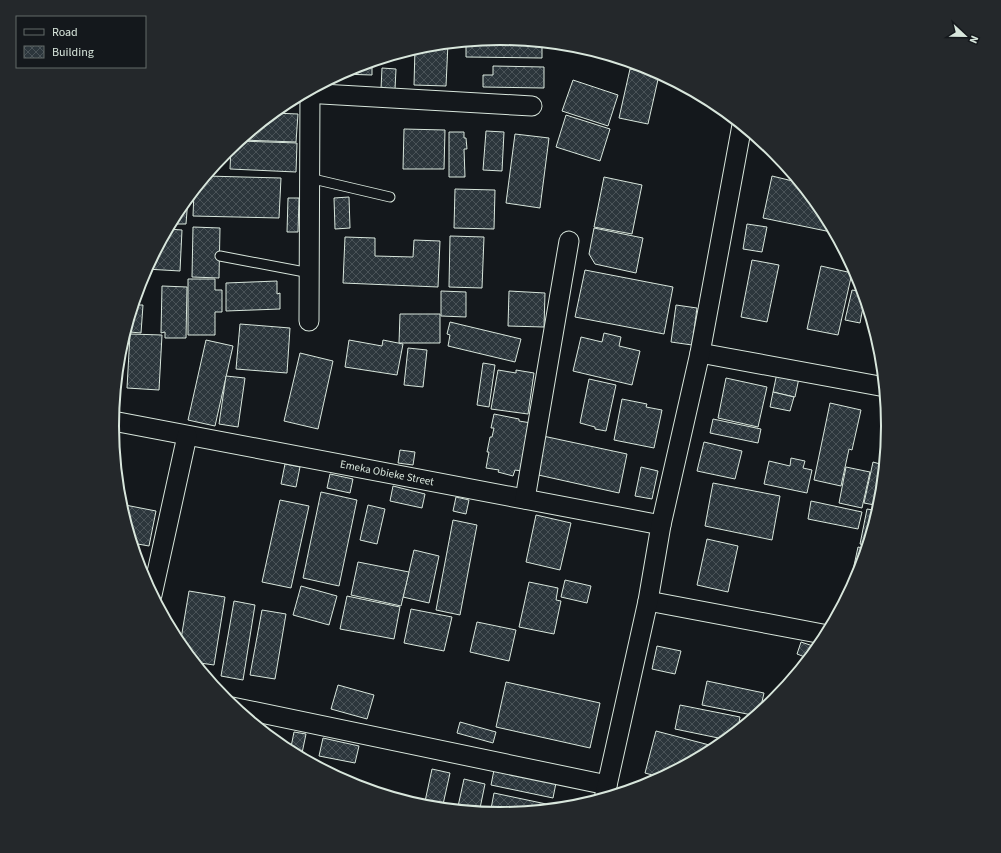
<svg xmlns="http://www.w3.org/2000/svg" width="1001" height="853" font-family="'Source Sans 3',sans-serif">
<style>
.building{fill:url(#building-cross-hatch);stroke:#d8e6dc}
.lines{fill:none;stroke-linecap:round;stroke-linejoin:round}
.service-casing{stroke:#d8e6dc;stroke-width:11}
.minor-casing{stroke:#d8e6dc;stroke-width:21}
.service{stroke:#14181c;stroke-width:9}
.minor{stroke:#14181c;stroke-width:19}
.labels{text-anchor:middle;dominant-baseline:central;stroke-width:3;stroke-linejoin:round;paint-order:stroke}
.street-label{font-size:11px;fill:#d8e6dc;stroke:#14181c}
.rim{fill:none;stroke:#d8e6dc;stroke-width:2}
</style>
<defs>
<pattern id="building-cross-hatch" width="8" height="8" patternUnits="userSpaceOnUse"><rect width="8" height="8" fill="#2c363c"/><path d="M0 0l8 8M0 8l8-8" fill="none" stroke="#4a5358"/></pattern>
</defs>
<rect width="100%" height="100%" fill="#14181c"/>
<g class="building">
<polygon points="501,38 545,42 545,45 542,44 542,58 466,57 466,41"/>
<polygon points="448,43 446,86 414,85 415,48 425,45"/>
<polygon points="372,61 372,75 340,74 352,67"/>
<polygon points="493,66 544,67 544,88 483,87 483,75 493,75"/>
<polygon points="382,68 396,69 395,89 381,89"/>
<polygon points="630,69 659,75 648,124 619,118"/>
<polygon points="573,80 618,95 608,126 562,111"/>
<polygon points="273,113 298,114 296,142 241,140"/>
<polygon points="566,115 610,129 600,161 556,147"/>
<polygon points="404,129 445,130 444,169 403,169"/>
<polygon points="486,131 504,132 502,171 483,170"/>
<polygon points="449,132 464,132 464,138 466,138 467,149 464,149 465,177 449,177"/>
<polygon points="515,134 549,138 540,208 506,203"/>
<polygon points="239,141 297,143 296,172 230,169 231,147"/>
<polygon points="206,176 281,178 279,218 193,216 194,191"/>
<polygon points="772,176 801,183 824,211 836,233 763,218"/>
<polygon points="604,177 642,185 632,234 594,227"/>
<polygon points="455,189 495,190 494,229 454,228"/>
<polygon points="349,197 350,228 335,229 334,198"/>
<polygon points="188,198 186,224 171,224 178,210"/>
<polygon points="288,198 299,198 298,232 287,232"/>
<polygon points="747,224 767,227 762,252 743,249"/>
<polygon points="193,227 220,228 219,278 192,277"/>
<polygon points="594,228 643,238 636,273 595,264 589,254"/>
<polygon points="168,229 182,230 180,271 146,269"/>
<polygon points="450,236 484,237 482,288 449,287"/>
<polygon points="345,237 375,238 375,256 413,257 414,240 440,241 438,287 343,283"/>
<polygon points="752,260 779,265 767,322 741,317"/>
<polygon points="821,266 852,273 838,335 807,329"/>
<polygon points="585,270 673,287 664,334 575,317"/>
<polygon points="188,279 215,279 215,290 222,290 222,312 215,312 215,335 188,335"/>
<polygon points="277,281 277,294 280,293 280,309 226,311 226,283"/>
<polygon points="162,286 187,287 186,338 165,338 165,332 161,333"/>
<polygon points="852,290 864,292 865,297 860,323 845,320"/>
<polygon points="441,291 466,292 466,317 441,316"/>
<polygon points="509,291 545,293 544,327 508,326"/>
<polygon points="133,305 143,305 141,333 130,332 130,335 124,335"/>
<polygon points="676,305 697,308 692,345 671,342"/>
<polygon points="400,314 440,314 440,343 399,343"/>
<polygon points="450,322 521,339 515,362 448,346 450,335 447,334"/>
<polygon points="240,324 290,328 287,373 236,369"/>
<polygon points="604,333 621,337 619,346 640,351 632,385 573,371 581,337 602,342"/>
<polygon points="130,334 162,335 159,390 127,388"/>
<polygon points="206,340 233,346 215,426 188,420"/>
<polygon points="349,340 382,346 383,340 403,344 397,375 345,367"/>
<polygon points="408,348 427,350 423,387 404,385"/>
<polygon points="300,353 333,361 318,429 284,421"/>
<polygon points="483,363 495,365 489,407 477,405"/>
<polygon points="498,370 516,373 516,370 534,373 528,414 491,409"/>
<polygon points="777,373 799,378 795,397 773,392"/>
<polygon points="226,376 245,378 238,427 219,424"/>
<polygon points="726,378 767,387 758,427 718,418"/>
<polygon points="589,379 616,385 606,431 595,429 595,427 580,423"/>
<polygon points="773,392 794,397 790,411 770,407"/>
<polygon points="622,399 647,404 646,407 662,410 654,448 614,440"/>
<polygon points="830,403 861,410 852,450 849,449 841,486 814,480"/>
<polygon points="494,414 519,419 519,421 531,423 521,471 515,470 513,476 498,472 499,470 486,468 489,452 487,452 490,437 492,437 494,428 491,428"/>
<polygon points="713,419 761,429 758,443 710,433"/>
<polygon points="543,436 627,454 619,493 534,474"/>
<polygon points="704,442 742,451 735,479 697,471"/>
<polygon points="400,450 415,452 413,465 398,463"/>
<polygon points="791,458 805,461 803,468 812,470 807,493 764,484 769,461 790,466"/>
<polygon points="881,459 886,461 880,506 864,503 873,462 880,464"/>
<polygon points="285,464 300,467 296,487 281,484"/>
<polygon points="641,467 658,471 652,499 635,496"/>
<polygon points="846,467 870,472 862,508 839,503"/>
<polygon points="330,474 353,479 350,493 327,488"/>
<polygon points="713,483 780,496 772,540 705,526"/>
<polygon points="393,486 425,494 422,508 390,501"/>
<polygon points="321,492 357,500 339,586 303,578"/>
<polygon points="456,497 469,500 466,514 453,511"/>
<polygon points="280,500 309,506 291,588 262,582"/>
<polygon points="811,501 862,512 858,529 808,519"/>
<polygon points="120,504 156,511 149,546 132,543"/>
<polygon points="368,505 385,509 377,544 360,540"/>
<polygon points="867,509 879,511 868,546 860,544"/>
<polygon points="536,515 571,523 560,570 526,562"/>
<polygon points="453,520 477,525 460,615 436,610"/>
<polygon points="707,539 738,546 728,592 697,585"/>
<polygon points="858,547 867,549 859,575 847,598"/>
<polygon points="414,550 439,556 429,603 403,597"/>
<polygon points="358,562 409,572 401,606 351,595"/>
<polygon points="565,580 591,586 587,603 561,597"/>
<polygon points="529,582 558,588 556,600 561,601 554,634 519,627"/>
<polygon points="301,586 337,596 329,625 293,615"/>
<polygon points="189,591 225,597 214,665 193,662 180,645"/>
<polygon points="347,596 400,607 394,639 340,629"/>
<polygon points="234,601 255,605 243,680 221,676"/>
<polygon points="411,609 452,617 444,651 404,643"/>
<polygon points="262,610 286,614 275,679 250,675"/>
<polygon points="477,622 516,630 509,661 470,652"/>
<polygon points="801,642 819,648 810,659 797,654"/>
<polygon points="657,646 681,651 675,674 652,669"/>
<polygon points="707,681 764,693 759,715 757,716 702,705"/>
<polygon points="506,682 600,703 590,748 496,727"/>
<polygon points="338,685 374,695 367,719 331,709"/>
<polygon points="680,705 740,717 737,733 728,740 675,729"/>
<polygon points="460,722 496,732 493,743 457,733"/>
<polygon points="656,731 717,747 716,750 663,778 645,773"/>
<polygon points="294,732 306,734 301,758 290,752"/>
<polygon points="323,738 359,746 355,763 319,756"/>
<polygon points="432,769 450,773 442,809 424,806"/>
<polygon points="494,770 556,783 553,798 491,785"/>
<polygon points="464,779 485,784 479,813 457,811"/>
<polygon points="494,793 551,805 550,810 500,815 490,814"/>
<polygon points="560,804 576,808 559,809"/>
</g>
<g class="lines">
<g class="service-casing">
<g id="service">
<polyline points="309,178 390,197"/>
<polyline points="220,256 310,273"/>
</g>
</g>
<g class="minor-casing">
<g id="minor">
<polyline points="304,93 532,106"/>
<polyline points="309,321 310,90"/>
<polyline points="700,353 885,387"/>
<polyline points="113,421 661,525"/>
<polyline points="525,499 569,241"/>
<polyline points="152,595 187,436"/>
<polyline points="648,601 828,635"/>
<polyline points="232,707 607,785"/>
<polyline points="604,799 648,601 661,525 700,353 742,125"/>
</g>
</g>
<use href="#service" class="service"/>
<use href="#minor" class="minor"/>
</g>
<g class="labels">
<g class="street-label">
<text transform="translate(387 473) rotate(11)">Emeka Obieke Street</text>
</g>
</g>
<path d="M0 0H1001V853H0ZM119 426a381 381 0 1 1 762 0a381 381 0 1 1-762 0Z" fill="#24282b" fill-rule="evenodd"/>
<path class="rim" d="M119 426a381 381 0 1 1 762 0a381 381 0 1 1-762 0Z"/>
<rect x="16" y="16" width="130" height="52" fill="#14181c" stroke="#626a69"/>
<rect x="24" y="29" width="20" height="6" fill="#14181c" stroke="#626a69"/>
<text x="52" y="36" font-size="12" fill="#d8e6dc">Road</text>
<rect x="24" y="46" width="20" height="12" fill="url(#building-cross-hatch)" stroke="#626a69"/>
<text x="52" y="56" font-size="12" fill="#d8e6dc">Building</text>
<g transform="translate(965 36) rotate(112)" stroke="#14181c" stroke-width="3" paint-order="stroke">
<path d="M0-3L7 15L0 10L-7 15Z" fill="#d8e6dc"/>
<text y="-6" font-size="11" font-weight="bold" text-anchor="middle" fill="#d8e6dc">N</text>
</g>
</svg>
